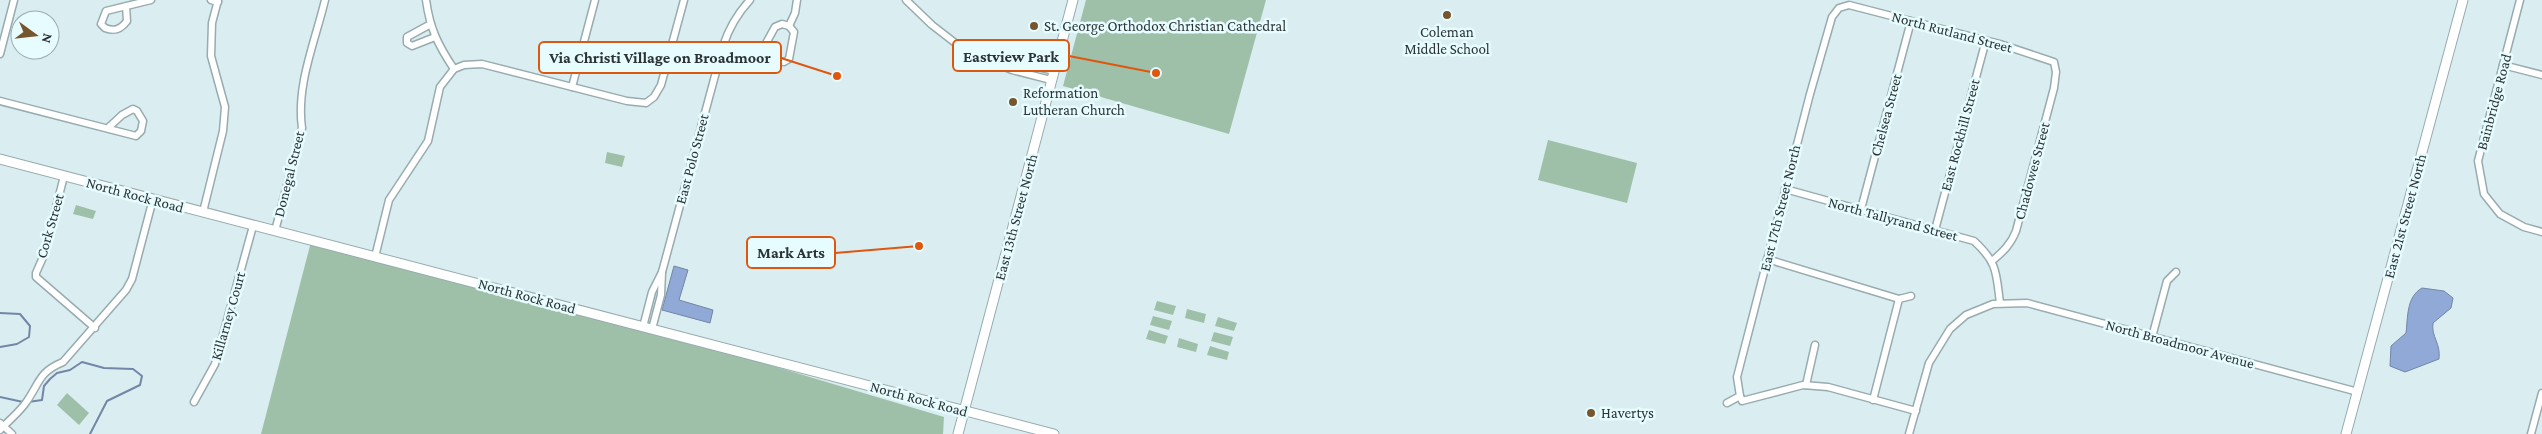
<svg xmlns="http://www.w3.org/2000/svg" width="2542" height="434" font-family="'Crimson Pro',serif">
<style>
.green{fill:#9ec0a8}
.water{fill:#91a9d6;stroke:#7286a6}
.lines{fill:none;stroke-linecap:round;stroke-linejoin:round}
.stream{stroke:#7286a6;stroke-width:2}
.street-casing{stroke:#98abae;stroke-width:9}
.secondary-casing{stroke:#98abae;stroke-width:11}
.street{stroke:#fff;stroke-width:6}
.secondary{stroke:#fff;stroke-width:9}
.poi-dot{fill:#76562c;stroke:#e7fcff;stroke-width:2}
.labels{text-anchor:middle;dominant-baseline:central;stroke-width:5;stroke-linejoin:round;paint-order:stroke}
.poi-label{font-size:15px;fill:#2b3335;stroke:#e7fcff;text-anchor:start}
.street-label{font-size:15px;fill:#2b3335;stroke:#e7fcff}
.leader{fill:none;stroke:#df570e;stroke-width:2}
.callout-dot{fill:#df570e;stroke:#e7fcff;stroke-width:2}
.callout{fill:#e7fcff;stroke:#df570e;stroke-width:2}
.callout-label{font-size:16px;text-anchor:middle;font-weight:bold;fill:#2b3335}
</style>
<rect width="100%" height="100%" fill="#daeef2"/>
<g class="green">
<polygon points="1086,0 1266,0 1229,134 1063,86"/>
<polygon points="1548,140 1637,163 1627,203 1538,180"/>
<polygon points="607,152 625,156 622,167 605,163"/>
<polygon points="76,205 96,211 93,219 73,214"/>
<polygon points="312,238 626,322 944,417 943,434 261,434"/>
<polygon points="1157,301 1176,306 1173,315 1154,310"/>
<polygon points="1187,309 1206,314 1204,323 1185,318"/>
<polygon points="1153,316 1172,321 1169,330 1150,325"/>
<polygon points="1218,317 1237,323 1234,331 1215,326"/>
<polygon points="1149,330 1168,336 1165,344 1146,339"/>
<polygon points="1214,332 1233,337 1230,346 1211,341"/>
<polygon points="1179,338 1198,344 1196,352 1177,347"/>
<polygon points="1210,346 1229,352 1227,360 1207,355"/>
<polygon points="67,393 89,413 79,425 57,405"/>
</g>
<g class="water">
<polygon points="674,266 688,270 679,300 713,310 710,323 662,310"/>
<path d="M 2422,288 L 2444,291 L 2453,298 L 2451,308 L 2433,323 C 2431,337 2441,343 2439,359 L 2405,372 L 2390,366 L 2391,346 L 2406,333 C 2408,318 2406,297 2422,288 Z"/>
</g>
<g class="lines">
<g class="stream">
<polyline points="0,313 20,314 30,326 29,337 17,344 0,347"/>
<polyline points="0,397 23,402"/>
<polyline points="28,402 42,400 44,386 50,379 57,373 70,370 82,362 104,368 133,369 142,376 140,385 107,401 90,434"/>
</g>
<g class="street-casing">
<g id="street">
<polyline points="211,0 218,2"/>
<path d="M 426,0 C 430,29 438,45 454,69"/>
<polyline points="906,0 932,25 963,49 1012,70 1051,80"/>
<polyline points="2520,0 2478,161 2484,194 2500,214 2524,227 2542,232"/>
<path d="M 126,6 L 127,21 C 121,29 115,32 105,28 L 101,24 L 106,11 L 151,0"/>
<polyline points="429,25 407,37 407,43 412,46 435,37"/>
<polyline points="789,26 795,13 797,0"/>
<polyline points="673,44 720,56"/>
<polyline points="723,46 784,62 789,59 794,32 789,26 782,24 775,27 759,56"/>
<polyline points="0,54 14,0"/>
<polyline points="995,60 1014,61 1054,71"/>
<polyline points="2503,65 2542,75"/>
<polyline points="572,87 595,0"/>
<polyline points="0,101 136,136 141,131 143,121 137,111 133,109 122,115 108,128"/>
<polyline points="64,176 44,255 36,273 36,277 95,328"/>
<path d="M 1785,189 L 1974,241 C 1998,263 1996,273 2000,303"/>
<polyline points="1861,209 1911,21"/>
<polyline points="203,212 223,131 225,107 211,56 212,23 218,0"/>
<polyline points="1935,230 1986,40"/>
<path d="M 275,231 L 302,128 C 296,85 315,42 325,0"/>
<polyline points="375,257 389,200 428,141 440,87 454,69 464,65 482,64 627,101 646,103 654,97 661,85 684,0"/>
<polyline points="1767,259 1899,299"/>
<polyline points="1899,299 1911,296"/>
<path d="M 643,327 L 652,292 L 662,272 L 723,46 C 729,28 737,14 750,0"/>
<polyline points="652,329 661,295 662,272"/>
<polyline points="2152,337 2167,281 2176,272"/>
<polyline points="1806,385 1815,345"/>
<polyline points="1740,396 1742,401 1803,385 1828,387 1916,411"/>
<polyline points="1873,400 1899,299"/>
<polyline points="194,402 215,364 253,226"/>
<path d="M 1727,403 L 1740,396 L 1737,377 L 1810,94 L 1832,17 L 1839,8 L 1849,5 L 2000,44 L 2054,62 L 2056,72 L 2054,88 L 2016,231 C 2011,244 2003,252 1992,261"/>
<polyline points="0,423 12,434"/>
<path d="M 0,430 C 9,420 20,412 27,401 C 40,382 39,372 63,362 L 126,290 L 132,279 L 153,199"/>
<polyline points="1909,434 1929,363 1950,329 1966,315 1993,304 2027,303 2358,392"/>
<polyline points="2531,434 2542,393"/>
</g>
</g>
<g class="secondary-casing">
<g id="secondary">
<polyline points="0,159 1054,434"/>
<polyline points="958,434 1073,0"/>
<polyline points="2346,434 2463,0"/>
</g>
</g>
<use href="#street" class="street"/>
<use href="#secondary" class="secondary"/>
</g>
<g class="poi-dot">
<circle cx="1447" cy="15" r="5"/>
<circle cx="1034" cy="26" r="5"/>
<circle cx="1013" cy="102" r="5"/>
<circle cx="1591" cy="413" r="5"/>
</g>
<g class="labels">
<g class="poi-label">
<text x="1044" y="26">St. George Orthodox Christian Cathedral</text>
<text x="1447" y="32" text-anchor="middle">Coleman<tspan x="1447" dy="17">Middle School</tspan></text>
<text x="1023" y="93">Reformation<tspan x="1023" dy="17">Lutheran Church</tspan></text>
<text x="1601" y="413">Havertys</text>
</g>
<g class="street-label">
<text transform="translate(1952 32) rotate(15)">North Rutland Street</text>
<text transform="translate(2494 102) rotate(-75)">Bainbridge Road</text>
<text transform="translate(1886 115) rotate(-75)">Chelsea Street</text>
<text transform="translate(1960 135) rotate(-75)">East Rockhill Street</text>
<text transform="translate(692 159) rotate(-75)">East Polo Street</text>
<text transform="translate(2032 171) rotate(-75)">Chadowes Street</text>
<text transform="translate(289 174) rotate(-76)">Donegal Street</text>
<text transform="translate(135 195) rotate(15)">North Rock Road</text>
<text transform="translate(1780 208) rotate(-76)">East 17th Street North</text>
<text transform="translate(2405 216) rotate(-75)">East 21st Street North</text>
<text transform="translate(1016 217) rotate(-75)">East 13th Street North</text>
<text transform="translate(1893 219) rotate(15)">North Tallyrand Street</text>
<text transform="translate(50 226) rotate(-74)">Cork Street</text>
<text transform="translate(527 296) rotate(15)">North Rock Road</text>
<text transform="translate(228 316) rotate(-74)">Killarney Court</text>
<text transform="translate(2180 344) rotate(15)">North Broadmoor Avenue</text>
<text transform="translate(919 399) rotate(15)">North Rock Road</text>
</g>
</g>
<path class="leader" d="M1156 73L1069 56M837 76L781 58M919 246L835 253"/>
<g class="callout-dot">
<circle cx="1156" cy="73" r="5"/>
<circle cx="837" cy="76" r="5"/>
<circle cx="919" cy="246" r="5"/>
</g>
<g class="callout">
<rect x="953" y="40" width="116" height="31" rx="5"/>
<rect x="539" y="42" width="242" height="31" rx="5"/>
<rect x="747" y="237" width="88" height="31" rx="5"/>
</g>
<g class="callout-label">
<text x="1011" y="62">Eastview Park</text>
<text x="660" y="63">Via Christi Village on Broadmoor</text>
<text x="791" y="258">Mark Arts</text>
</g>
<g transform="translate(35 35) rotate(105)"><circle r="24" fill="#e7fcff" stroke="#9cacae"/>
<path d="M0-4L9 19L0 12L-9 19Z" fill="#76562c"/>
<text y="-8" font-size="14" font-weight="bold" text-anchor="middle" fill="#2b3335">N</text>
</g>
</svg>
